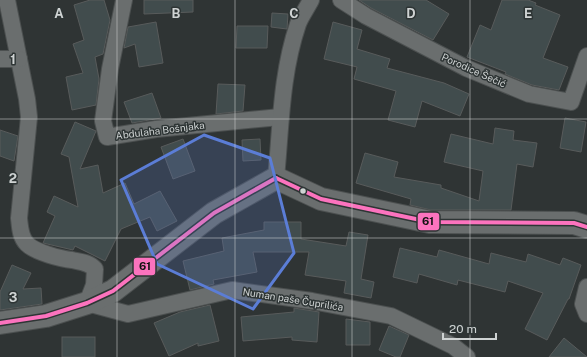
<svg xmlns="http://www.w3.org/2000/svg" width="587" height="357" font-family="'Public Sans',sans-serif">
<style>
.building{fill:#414c4d;stroke:#585b5b}
.lines{fill:none;stroke-linecap:round;stroke-linejoin:round}
.street-casing{stroke:#4c5050;stroke-width:18}
.secondary-casing{stroke:#4c5050;stroke-width:24}
.street{stroke:#6a6e6e;stroke-width:16}
.secondary{stroke:#6a6e6e;stroke-width:22}
.bus-1-casing{stroke:#2e3535;stroke-width:7}
.bus-1{stroke:#fc73be;stroke-width:4}
.marked{fill:#5b7dd6;fill-opacity:0.2;stroke:#5b7dd6;stroke-width:3;stroke-linejoin:round}
.grid{fill:none;stroke:#cfd3d3;stroke-width:1;stroke-opacity:0.55}
.bus-dot{fill:#cfd3d3;stroke:#2e3535;stroke-width:1.5}
.labels{text-anchor:middle;dominant-baseline:central;stroke-width:3;stroke-linejoin:round;paint-order:stroke}
.street-label{font-size:10px;fill:#cfd3d3;stroke:#2e3535}
.grid-label{font-size:13px;text-anchor:middle;font-weight:bold;fill:#cfd3d3;stroke:#2e3535;stroke-width:3;stroke-linejoin:round;paint-order:stroke}
.line-badge{stroke:#2e3535;stroke-width:1.5}
.pale-badge-label{font-size:11px;text-anchor:middle;font-weight:bold;fill:#111}
</style>
<rect width="100%" height="100%" fill="#2f3434"/>
<g class="building">
<polygon points="90,0 104,0 110,20 103,54 95,57 99,79 96,105 72,110 66,77 83,73 73,44 84,40 74,5"/>
<polygon points="144,0 193,0 193,12 144,14"/>
<polygon points="359,0 426,0 449,14 433,40 371,8"/>
<polygon points="502,0 528,0 536,3 535,5 560,15 543,58 568,67 559,90 532,85 505,74 506,72 467,57 480,25 491,30"/>
<polygon points="272,13 288,14 287,29 271,27"/>
<polygon points="156,22 163,63 139,67 135,44 124,48 128,27"/>
<polygon points="333,22 362,30 357,49 390,59 387,68 444,83 469,94 460,116 422,101 415,127 388,120 396,91 354,79 357,67 324,59"/>
<polygon points="237,26 268,26 267,48 236,48"/>
<polygon points="218,84 245,85 243,111 216,114"/>
<polygon points="152,93 161,118 132,123 124,102"/>
<polygon points="565,118 586,122 581,152 560,148"/>
<polygon points="75,122 96,131 80,169 98,165 103,193 125,183 134,204 160,191 177,221 157,231 150,217 121,229 105,261 75,246 73,250 43,243 55,216 47,212 54,196 78,207 69,157 61,154"/>
<polygon points="495,128 514,131 513,140 537,143 533,167 517,164 511,210 431,210 410,205 411,199 356,183 365,153 398,162 394,177 441,185 441,188 479,201 483,171 444,162 451,134 493,144"/>
<polygon points="0,130 18,136 14,161 0,156"/>
<polygon points="183,139 195,171 173,179 161,147"/>
<polygon points="260,139 261,160 243,161 242,140"/>
<polygon points="264,222 301,222 301,239 346,246 349,232 368,235 361,279 374,282 371,298 344,293 346,281 305,275 309,252 253,252 257,272 213,280 214,284 190,290 183,261 224,251 222,238 264,230"/>
<polygon points="400,248 437,257 439,250 489,264 491,253 526,262 528,254 560,265 563,258 581,265 569,299 568,299 547,340 525,329 543,293 508,281 505,292 458,280 457,285 419,274 417,283 393,277"/>
<polygon points="12,265 31,273 23,289 41,288 42,304 0,310 0,292"/>
<polygon points="210,305 219,341 198,346 198,343 169,356 154,323 180,312"/>
<polygon points="294,308 319,312 317,342 292,340 292,337 243,341 241,317 294,312"/>
<polygon points="346,319 370,322 370,345 346,345"/>
<polygon points="389,326 409,335 400,357 396,357 379,350"/>
<rect x="62" y="337" width="33" height="20"/>
<polygon points="564,338 587,357 549,357"/>
</g>
<g class="lines">
<g class="street-casing">
<g id="street">
<path d="M 7,0 L 27,99 L 29,117 L 19,218 C 20,227 20,237 27,244 C 35,252 61,259 72,260 C 81,262 89,262 95,269 L 94,285 L 87,303 L 128,314 L 232,290 L 312,301 L 391,316 L 453,346 L 467,357"/>
<polyline points="124,0 110,69 103,121 107,137 156,129 280,117"/>
<polyline points="341,0 366,16 466,68 529,94 571,102 587,56"/>
<polyline points="0,59 19,59"/>
<path d="M 276,178 C 281,126 281,74 298,24 C 301,16 307,8 311,0"/>
<polyline points="587,287 583,304 587,314"/>
</g>
</g>
<g class="secondary-casing">
<polyline id="secondary" points="0,323 46,316 87,303 113,291 214,213 276,178 321,199 430,222 574,223 587,227"/>
</g>
<use href="#street" class="street"/>
<use href="#secondary" class="secondary"/>
<g class="bus-1-casing">
<g id="bus-1">
<polyline points="276,178 321,199 430,222 574,223 587,227"/>
<polyline points="0,323 46,316 87,303 113,291 214,213 276,178"/>
</g>
</g>
<use href="#bus-1" class="bus-1"/>
</g>
<path class="marked" d="M 204,135 L 270,158 L 294,253 L 253,309 L 157,264 L 121,180 Z"/>
<path class="grid" d="M 117,0 L 117,357M 235,0 L 235,357M 352,0 L 352,357M 470,0 L 470,357M 0,119 L 587,119M 0,238 L 587,238"/>
<circle class="bus-dot" cx="303" cy="191" r="3.5"/>
<g class="labels">
<g class="street-label">
<text transform="translate(474 70) rotate(24)">Porodice Šečić</text>
<text transform="translate(160 130) rotate(-7)">Abdulaha Bošnjaka</text>
<text transform="translate(293 299) rotate(9)">Numan paše Čuprilića</text>
</g>
</g>
<g class="grid-label">
<text x="59" y="18">A</text>
<text x="176" y="18">B</text>
<text x="294" y="18">C</text>
<text x="411" y="18">D</text>
<text x="528" y="18">E</text>
<text x="13" y="64">1</text>
<text x="13" y="183">2</text>
<text x="13" y="302">3</text>
</g>
<g class="line-badge">
<rect x="417" y="212" width="23" height="19" rx="4" fill="#fc73be"/>
<rect x="133" y="257" width="23" height="19" rx="4" fill="#fc73be"/>
</g>
<g class="pale-badge-label">
<text x="428" y="225">61</text>
<text x="145" y="270">61</text>
</g>
<path d="M443 333v6h53v-6" fill="none" stroke="#cfd3d3" stroke-width="2"/>
<text x="449" y="333" font-size="12" fill="#cfd3d3" stroke="#2e3535" stroke-width="3" paint-order="stroke">20 m</text>
</svg>
